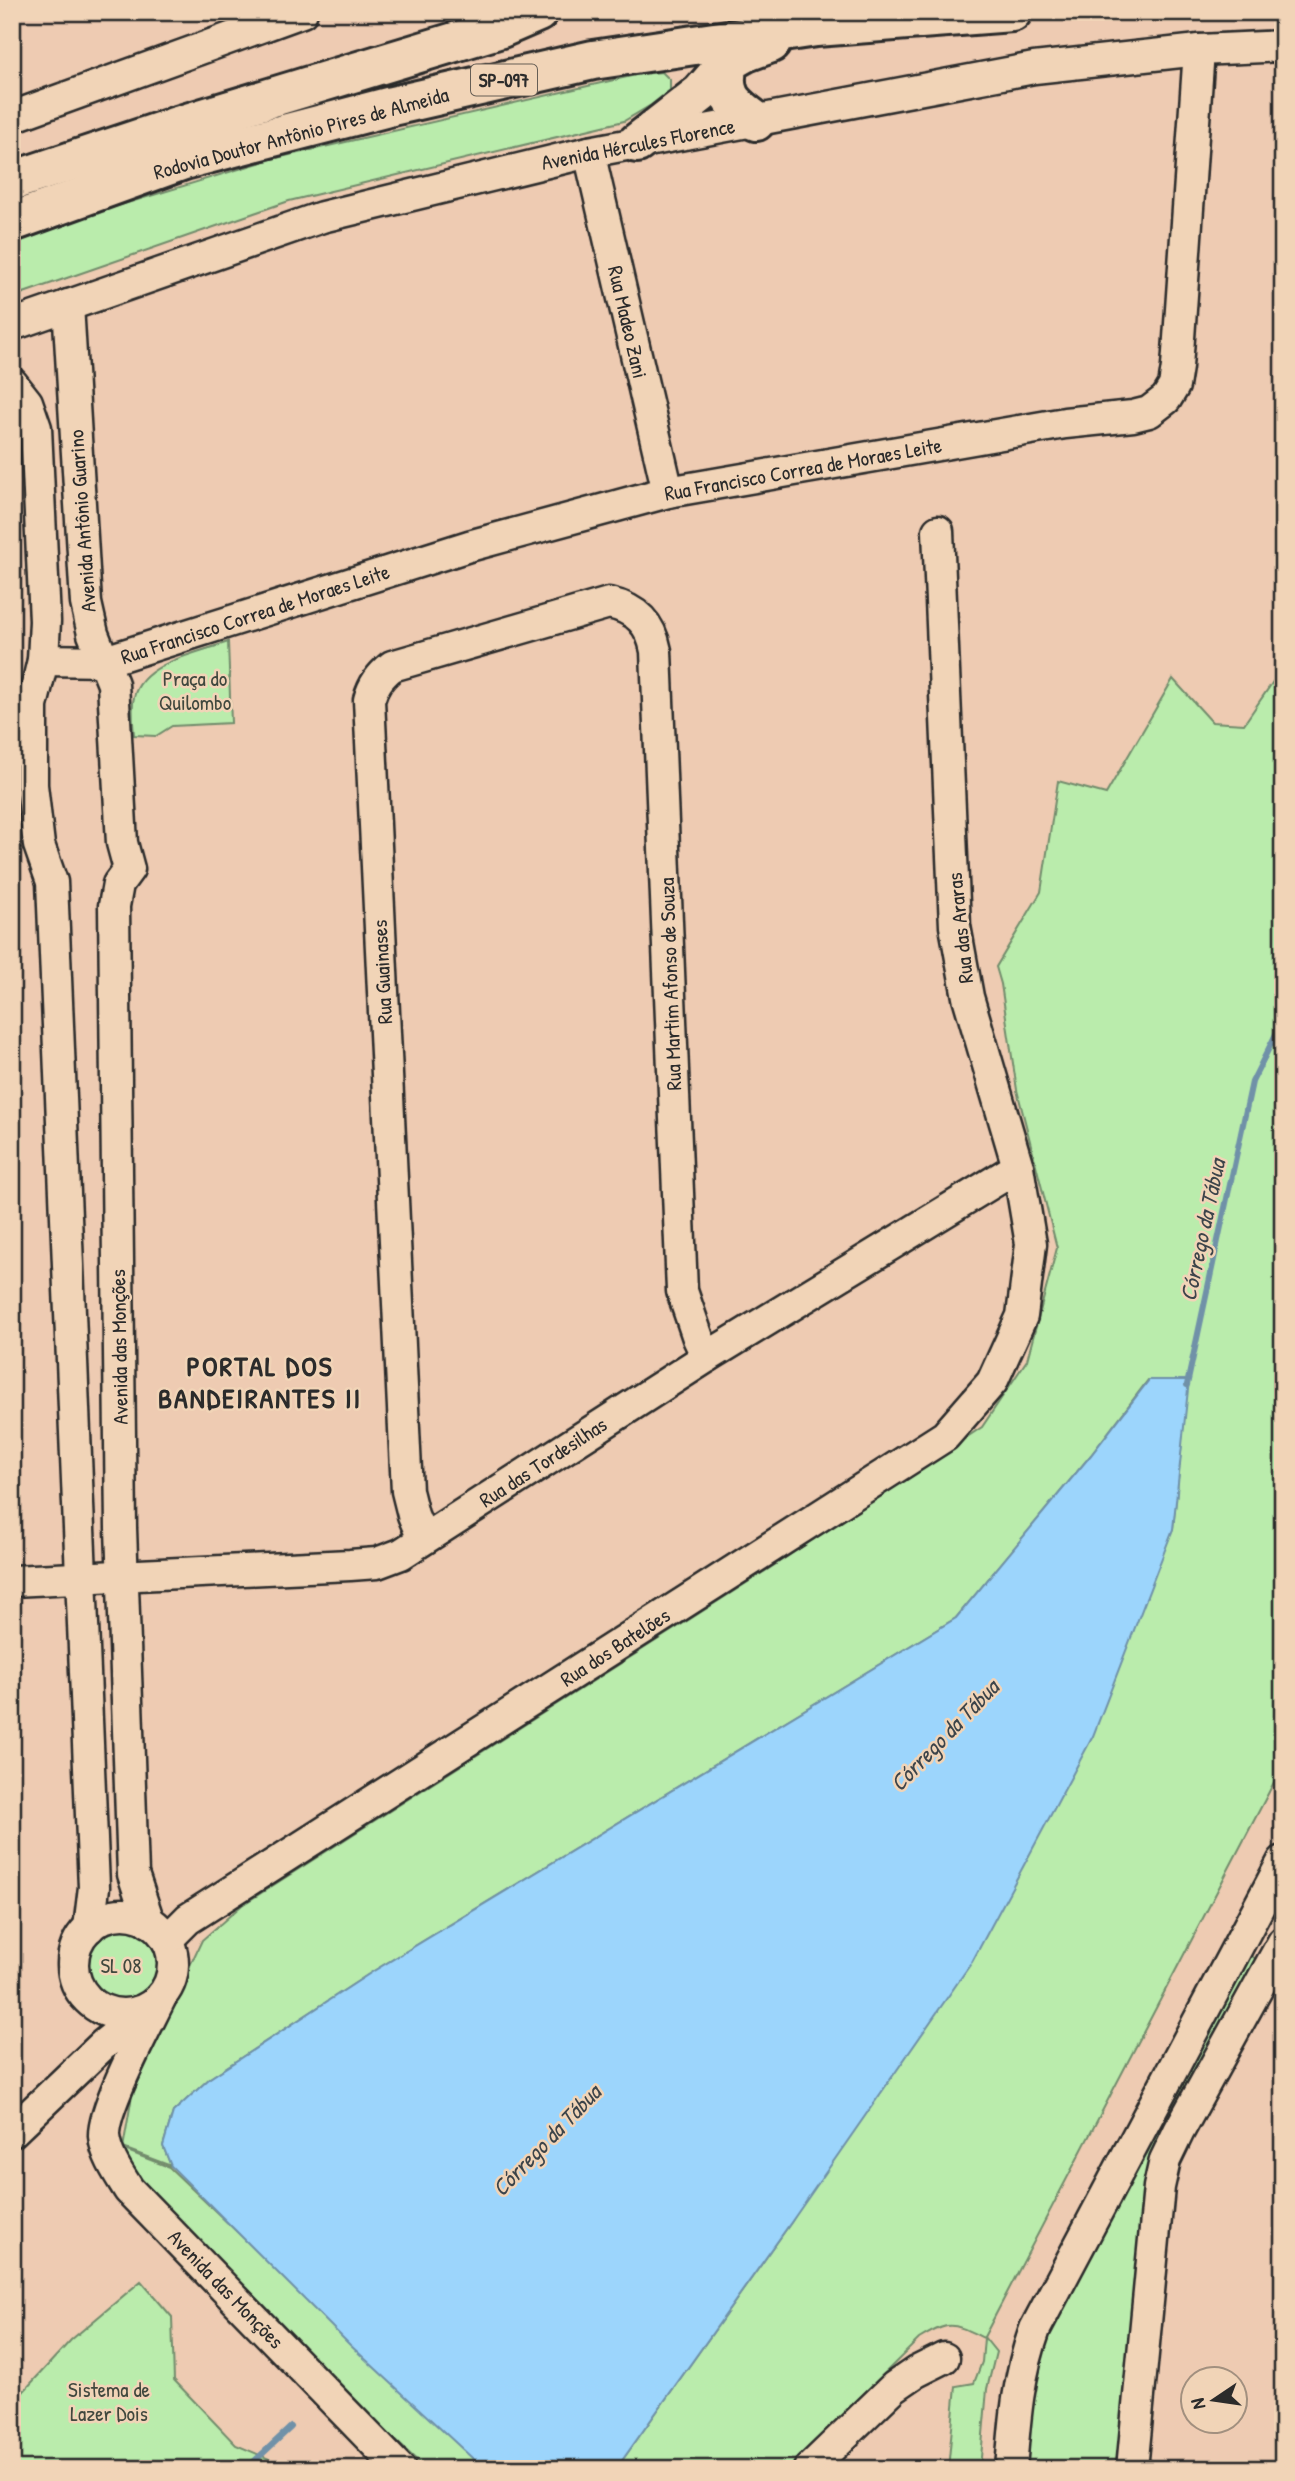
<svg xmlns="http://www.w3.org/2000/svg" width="1295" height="2481" font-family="'Patrick Hand',sans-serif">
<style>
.green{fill:#baecac;stroke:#728c6c;stroke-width:2}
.water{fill:#9cd5fc;stroke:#6f91a8;stroke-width:2}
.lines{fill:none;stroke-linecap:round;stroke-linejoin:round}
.stream{stroke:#6f91a8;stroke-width:6}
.minor-casing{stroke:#2b2b2b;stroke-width:35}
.major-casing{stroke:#2b2b2b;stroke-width:44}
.minor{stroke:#f1d4b7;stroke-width:30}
.major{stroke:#f1d4b7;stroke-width:38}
.labels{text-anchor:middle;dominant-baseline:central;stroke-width:5;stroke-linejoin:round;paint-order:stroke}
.shield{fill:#f1d4b7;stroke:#665e55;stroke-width:2}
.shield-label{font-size:19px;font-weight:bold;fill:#2b2b2b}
.street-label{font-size:21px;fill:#2b2b2b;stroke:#f1d4b7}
.park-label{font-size:21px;fill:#40483e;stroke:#f1d4b7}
.water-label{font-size:23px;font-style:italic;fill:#3c444a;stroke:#f1d4b7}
.district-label{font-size:28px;font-weight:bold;letter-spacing:2px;fill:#2b2b2b;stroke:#f1d4b7}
</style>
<rect width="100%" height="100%" fill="#eecbb2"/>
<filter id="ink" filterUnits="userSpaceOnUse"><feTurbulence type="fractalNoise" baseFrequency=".0143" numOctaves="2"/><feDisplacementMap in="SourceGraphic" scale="14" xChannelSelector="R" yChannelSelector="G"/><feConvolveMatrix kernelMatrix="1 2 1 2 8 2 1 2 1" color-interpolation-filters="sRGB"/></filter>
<g filter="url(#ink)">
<g class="green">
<polygon points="662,72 670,80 670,90 651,105 624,121 289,201 12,297 12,238 272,159 640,74"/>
<path d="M 228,642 L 231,723 L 172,726 L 156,736 L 134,735 C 133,723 131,709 134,697 C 142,662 199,653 228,642 Z"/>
<path d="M 1283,667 L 1283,1765 L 984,2337 L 996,2352 L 987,2389 L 980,2469 L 948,2469 L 956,2386 L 974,2383 L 982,2362 L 984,2338 C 952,2323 950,2320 919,2339 L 788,2469 L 616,2469 L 792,2221 L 1173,1529 L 1188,1381 L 1148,1380 L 1091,1455 L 956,1618 L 372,1972 L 210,2078 L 173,2112 L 163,2146 L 171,2166 L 123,2148 L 134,2084 L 202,1940 L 242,1905 L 770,1568 L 982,1427 L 1027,1360 L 1057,1248 L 1017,1090 L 1001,984 L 996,967 L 1041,892 L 1058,781 L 1106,794 L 1173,679 L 1212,722 L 1244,724 Z"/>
<circle cx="121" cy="1965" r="38"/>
<polygon points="1244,1955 1250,1955 1256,1959 1257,1964 1157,2152 1118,2469 1022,2469 1028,2408 1048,2333"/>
<polygon points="122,2149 169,2167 486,2469 426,2469 256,2309 131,2176"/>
<polygon points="141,2281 172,2317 174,2380 236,2445 293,2469 12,2469 12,2404 71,2340"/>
</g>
<polygon class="water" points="1149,1380 1189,1380 1173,1529 1093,1736 972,1962 792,2221 616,2469 484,2469 350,2345 171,2166 163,2146 173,2112 210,2078 372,1972 956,1618 1091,1455"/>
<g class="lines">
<g class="stream">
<polyline points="1187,1385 1252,1082 1283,1020"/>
<polyline points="246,2469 291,2427"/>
</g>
<g class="minor-casing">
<g id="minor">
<polyline points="12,117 302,12"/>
<polyline points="589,152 668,492"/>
<polyline points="68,305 86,603 93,634 113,684 122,843 129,869 118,884 114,906 121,1528 133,1874 149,1922"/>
<polyline points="12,325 322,217 589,152 1034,68 1199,50 1283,46"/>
<polyline points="12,383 27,402 36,428 45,621 43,660 32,706 32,785 39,845 52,882 94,1887 89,1928"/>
<polyline points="43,660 105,661 469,546 668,492 1065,423 1133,416 1149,412 1166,399 1174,386 1177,367 1199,50"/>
<path d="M 423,1539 L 413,1515 L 407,1491 L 369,700 C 373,685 380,676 392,666 L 609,603 C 637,609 651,624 656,651 L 682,1291 L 698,1338 L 707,1357"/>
<polyline points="12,1581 350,1565 377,1563 401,1554 707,1357 1018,1167"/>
<circle cx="123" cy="1964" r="50"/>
<polyline points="167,1940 188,1919 945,1436 992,1382 1022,1316 1031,1244 1018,1167 968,997 955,926 938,531"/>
<path d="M 160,1999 C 146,2028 103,2107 104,2136 C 106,2156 119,2174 129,2190 L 400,2469"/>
<polyline points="12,2132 104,2044 148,2009"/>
<polyline points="809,2469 894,2387 916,2372 944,2358"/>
<path d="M 1011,2469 C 1015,2419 1018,2376 1035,2329 L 1283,1861"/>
<polyline points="1132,2469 1159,2187 1165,2160 1179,2131 1283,1942"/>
</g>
</g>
<g class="major-casing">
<g id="major">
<path d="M 756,121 C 731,103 721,95 728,62 L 746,52 L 771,43"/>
<polyline points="637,143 701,93 728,62"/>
<polyline points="12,181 174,127 501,28 538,12"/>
<polyline points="12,222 184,160 392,106 593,60 816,27 1012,12"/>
</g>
</g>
<use href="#minor" class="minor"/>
<use href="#major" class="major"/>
</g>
</g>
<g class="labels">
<rect class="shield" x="471" y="64.5" width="66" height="31" rx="5"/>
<g class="shield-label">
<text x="504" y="80">SP-097</text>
</g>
<g class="street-label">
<text transform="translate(301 133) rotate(-15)">Rodovia Doutor Antônio Pires de Almeida</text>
<text transform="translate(638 144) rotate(-11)">Avenida Hércules Florence</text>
<text transform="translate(628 322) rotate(77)">Rua Madeo Zani</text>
<text transform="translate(803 469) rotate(-10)">Rua Francisco Correa de Moraes Leite</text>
<text transform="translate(82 521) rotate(-94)">Avenida Antônio Guarino</text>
<text transform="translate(255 614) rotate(-18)">Rua Francisco Correa de Moraes Leite</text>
<text transform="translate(960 928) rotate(-96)">Rua das Araras</text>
<text transform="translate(382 972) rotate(-93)">Rua Guainases</text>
<text transform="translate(670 984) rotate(-92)">Rua Martim Afonso de Souza</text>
<text transform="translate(119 1347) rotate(-91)">Avenida das Monções</text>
<text transform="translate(543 1462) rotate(-33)">Rua das Tordesilhas</text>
<text transform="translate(615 1647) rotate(-33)">Rua dos Batelões</text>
<text transform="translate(226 2289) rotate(46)">Avenida das Monções</text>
</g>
<g class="park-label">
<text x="195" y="678">Praça do<tspan x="195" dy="24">Quilombo</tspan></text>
<text x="121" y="1965">SL 08</text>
<text x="109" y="2389">Sistema de<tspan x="109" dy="24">Lazer Dois</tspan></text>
</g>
<g class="water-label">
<text transform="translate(1202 1230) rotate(-78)">Córrego da Tábua</text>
<text transform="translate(944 1735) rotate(-46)">Córrego da Tábua</text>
<text transform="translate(546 2140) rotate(-46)">Córrego da Tábua</text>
</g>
<g class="district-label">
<text x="260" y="1366">PORTAL DOS<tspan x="260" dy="32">BANDEIRANTES II</tspan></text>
</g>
</g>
<rect width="1295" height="2481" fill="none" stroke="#f1d4b7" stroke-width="42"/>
<rect x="21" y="21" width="1253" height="2439" fill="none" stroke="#2b2b2b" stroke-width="2.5" filter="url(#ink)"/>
<g transform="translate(1214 2400) rotate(257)"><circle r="33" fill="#f1d4b7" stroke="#a2907f" stroke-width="2"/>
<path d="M0-5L12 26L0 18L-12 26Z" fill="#2b2b2b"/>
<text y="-10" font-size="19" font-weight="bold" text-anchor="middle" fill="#2b2b2b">N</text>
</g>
</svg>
